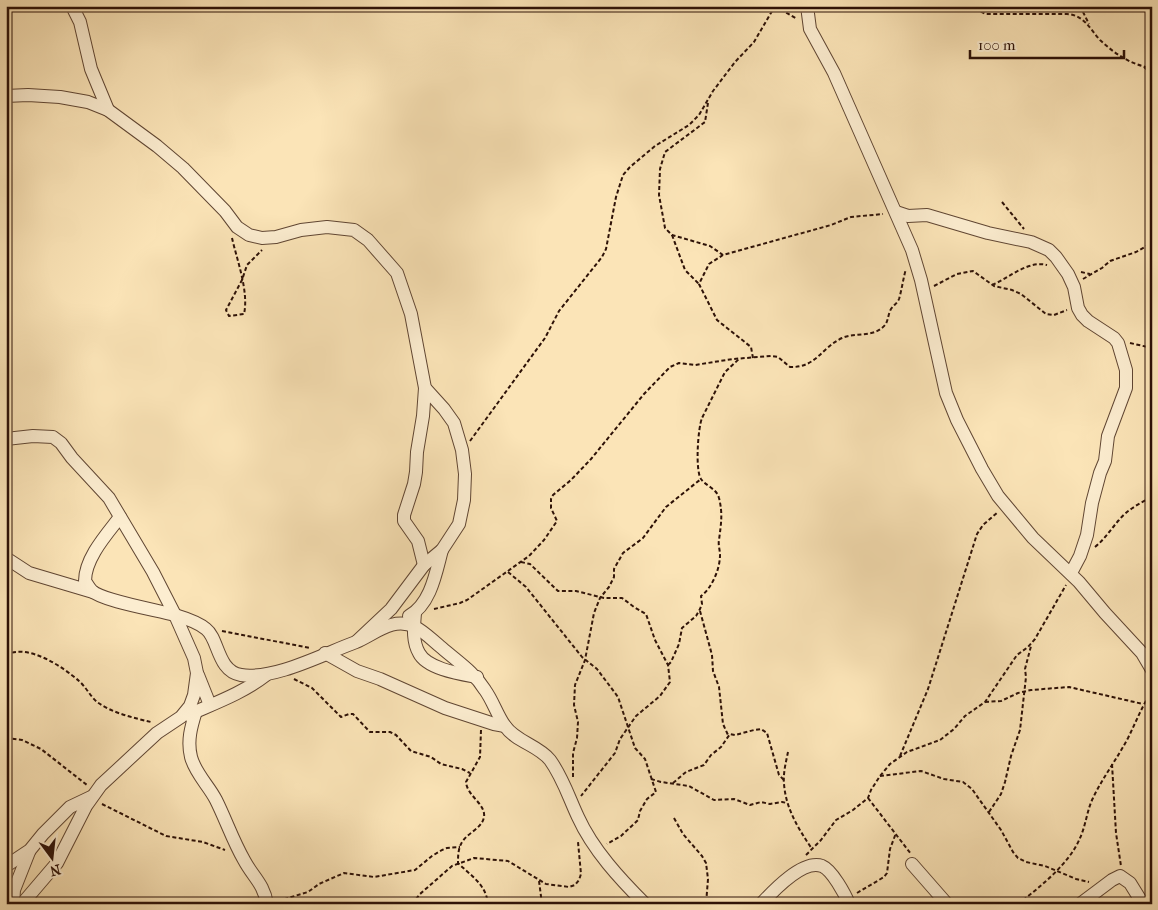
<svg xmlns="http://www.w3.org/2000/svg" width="1158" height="910" font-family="'IM FELL French Canon',serif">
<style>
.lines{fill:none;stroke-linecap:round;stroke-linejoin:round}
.minor-casing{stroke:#604633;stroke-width:14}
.path{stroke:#2d1107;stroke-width:2;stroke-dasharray:4 2.5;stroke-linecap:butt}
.minor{stroke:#fcedd0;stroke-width:12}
</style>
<rect width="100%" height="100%" fill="#fbe4b7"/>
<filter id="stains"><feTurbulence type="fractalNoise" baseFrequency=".004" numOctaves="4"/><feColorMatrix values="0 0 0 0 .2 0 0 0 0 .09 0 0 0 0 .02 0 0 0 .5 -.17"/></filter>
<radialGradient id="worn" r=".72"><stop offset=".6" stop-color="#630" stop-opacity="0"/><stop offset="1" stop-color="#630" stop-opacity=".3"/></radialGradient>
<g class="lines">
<g class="minor-casing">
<g id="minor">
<polyline points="72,6 80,22 91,69 108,110"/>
<polyline points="807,6 810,29 834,73 912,250 921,280 946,393 957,420 982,469 998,496 1033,538 1079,582 1105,613 1142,653 1152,670"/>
<polyline points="6,96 28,95 60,97 88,102 108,110 157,146 183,168 225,211 237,227 249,235 262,238 276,237 301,230 327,227 354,230 368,240 397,273 411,314 425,388 444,409 454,423 462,450 465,474 464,500 459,524 442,550 424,565 391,609 357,641"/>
<polyline points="896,212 908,216 927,215 988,233 1031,242 1049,250 1056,257 1068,274 1074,287 1078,308 1082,315 1088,321 1114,338 1118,343 1126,370 1126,388 1108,436 1105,461 1100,473 1092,503 1087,535 1080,556 1071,573"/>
<polyline points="6,439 33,436 53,437 61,443 72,458 109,498 153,572 175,615 194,658 197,673 194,695 190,706 181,717 157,733 101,785 86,806 57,863 22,904"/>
<path d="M 120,517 C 107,534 85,558 85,581 C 87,584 89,588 92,591 C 103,601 157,610 175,615 C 185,618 198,622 206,629 C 219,639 217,671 241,675 C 275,680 323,654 356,642 C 375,634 393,616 415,627 C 425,632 433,641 442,648 C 458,662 474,672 485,690 C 493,701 497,715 505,726 C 516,742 538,745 550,760 C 563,778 569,798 578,817 C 593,850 620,879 645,904"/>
<polyline points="6,558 29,573 93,592"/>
<polyline points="424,565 418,541 404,521 404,515 414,484 416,472 417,452 423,416 425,388"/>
<path d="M 415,613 C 414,626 412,641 419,653 C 427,669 461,674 477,677"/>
<path d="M 409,616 C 431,604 436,572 442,550"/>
<polyline points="325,653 357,671 380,679 445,708 494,724 505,726"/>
<polyline points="198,675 210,705"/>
<path d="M 196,711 C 191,727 187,741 191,757 C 195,773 209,786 216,800 C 226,820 233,841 244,860 C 253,877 264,884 267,904"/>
<path d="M 188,715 C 215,703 243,693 266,675"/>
<polyline points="912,864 947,904"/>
<polyline points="6,866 30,850 43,834 70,807 91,797"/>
<polyline points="13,904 14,890 29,852"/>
<path d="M 761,904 C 773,891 803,859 822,866 C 832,870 845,894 849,904"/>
<polyline points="1080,904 1112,880 1120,876 1130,883 1143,904"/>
</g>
</g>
<g class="path">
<polyline points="775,6 797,19"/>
<path d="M 969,6 L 986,14 L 1067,14 C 1084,15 1090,29 1100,40 C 1115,54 1131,65 1152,68"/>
<polyline points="1080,6 1089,24"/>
<polyline points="1144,67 1152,74"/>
<polyline points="708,103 705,122 665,152 660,169 659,195 665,228 672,235 710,246 723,255"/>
<polyline points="1002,202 1024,229"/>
<polyline points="672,235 685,270 699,284"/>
<path d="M 232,238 C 237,260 249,292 244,314 L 229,316 L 226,310 L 242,280 L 247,265 L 262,250"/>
<polyline points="1081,272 1090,274"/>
<polyline points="1083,279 1102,268 1110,261 1136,252 1152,243"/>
<path d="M 992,285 C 1009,278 1028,260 1047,265"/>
<polyline points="934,286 957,274 973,271 994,286 1012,290 1021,294 1046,314 1054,315 1067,310"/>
<polyline points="1130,343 1152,348"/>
<polyline points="753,358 751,347 717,320 699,284 709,264 723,255 831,225 851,217 883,214"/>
<polyline points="470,441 545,338 559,311 602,257 606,249 616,197 623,175 630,167 655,146 689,125 699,115 713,91 735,62 754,42 775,6"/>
<path d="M 1095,547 C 1105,539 1111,529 1119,520 C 1127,510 1140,503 1152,497"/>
<polyline points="521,562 530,564 558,591 576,591 604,598 622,598 634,607 646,614 655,640 668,665 670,682 660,696 636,716 620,739 615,753 581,796"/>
<polyline points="508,572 526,587 582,657 597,669 618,697 635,748 645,759 656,792 647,799 640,811 638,820 621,836 607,844"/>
<path d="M 434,609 L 460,603 L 467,600 L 529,556 L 544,540 L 557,521 L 551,508 L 551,499 L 553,495 L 571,480 L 591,459 L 644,394 L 670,367 L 679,363 L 695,365 L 733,359 L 771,356 L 778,357 L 790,367 C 816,368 821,348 842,338 C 856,332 874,338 885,325 C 888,321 888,316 890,311 C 892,306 897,304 899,299 C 902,289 903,279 906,269"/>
<polyline points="700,611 712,655 713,671 719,687 723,724 728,735"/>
<polyline points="222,631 310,648"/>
<path d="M 6,655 C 28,643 63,667 79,681 C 86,687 90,696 97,702 C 112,713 134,718 151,722"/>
<path d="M 668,665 L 671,662 L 679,644 L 682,628 L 696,616 L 700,609 L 702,604 L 701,596 C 712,588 720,569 720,555 C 720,550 718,545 719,540 C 721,524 723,514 719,498 C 717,489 706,486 701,479 C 695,470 698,428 702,418 L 725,372 L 739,359"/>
<polyline points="294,679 312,688 341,717 349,714 353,714 370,732 390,732 396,735 411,751 431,757 441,764 462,769 470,773"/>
<polyline points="985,702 1001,701 1018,693 1031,690 1069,687 1143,704"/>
<path d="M 481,730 L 480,757 L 466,782 C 467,796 486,804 484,817 C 482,829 466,833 461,844 C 458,850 458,857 458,863 C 471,876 486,884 488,904"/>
<polyline points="6,738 22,740 41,749 87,785"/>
<path d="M 788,752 C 786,762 783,773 784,784 C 786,809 798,828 812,849"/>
<polyline points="900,756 928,689 977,534 983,525 998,512"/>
<polyline points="1112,764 1116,833 1121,866"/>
<polyline points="880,776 921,771 944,779 963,782 972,789 979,799 1001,830 1013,852 1018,858 1026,862 1045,866 1076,879 1089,882"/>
<polyline points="573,777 573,753 577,738 578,722 574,705 575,685 585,660 594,613 600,598 609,587 614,577 614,569 623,553 643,538 666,507 701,479"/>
<polyline points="651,779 661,782 689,786 714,800 734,799 750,805 761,802 770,804 782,802 787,803"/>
<polyline points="673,783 686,772 704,765 711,755 721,747 730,734 735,735 754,730 761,729 767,733 779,775 784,780"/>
<polyline points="868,798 911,854"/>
<polyline points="102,804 166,836 203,842 225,850"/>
<polyline points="989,812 1001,794 1005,782 1011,756 1020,730 1026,677 1025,669 1031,646"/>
<polyline points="674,818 683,834 702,856 706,863 708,879 706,904"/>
<polyline points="806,855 821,840 836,820 853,810 868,798 871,790 880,776 890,764 907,752 940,740 954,729 965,716 985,702 1017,655 1028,647 1035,639 1066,585"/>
<polyline points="539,881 542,904"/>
<polyline points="857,893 884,877 887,873 890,849 896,833"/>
<polyline points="278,901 308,892 319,884 344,873 374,877 415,870 432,856 442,850 447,848 460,847"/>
<polyline points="412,904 420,894 452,866 474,858 508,861 546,884 569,887 575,885 579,880 581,874 578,842"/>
<path d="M 1018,904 C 1039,888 1070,863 1080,838 C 1086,825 1087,810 1093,798 C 1103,777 1117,759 1128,738 C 1136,722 1142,706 1152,691"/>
</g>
<use href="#minor" class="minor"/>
</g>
<rect width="1158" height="910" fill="none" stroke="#fbe4b7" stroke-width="25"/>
<rect x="8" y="8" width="1143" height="895" fill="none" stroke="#2d1107" stroke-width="2.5"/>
<rect x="12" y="12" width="1133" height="885" fill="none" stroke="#2d1107"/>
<g transform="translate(52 858) rotate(165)" stroke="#fcedd0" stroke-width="4" paint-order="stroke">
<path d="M0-4L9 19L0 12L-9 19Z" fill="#2d1107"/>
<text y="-8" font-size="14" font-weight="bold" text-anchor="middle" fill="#2d1107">N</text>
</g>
<path d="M970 50v8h154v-8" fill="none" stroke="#2d1107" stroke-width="2.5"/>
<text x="978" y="50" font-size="15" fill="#2d1107" stroke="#fcedd0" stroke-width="4" paint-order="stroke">100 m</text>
<rect width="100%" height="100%" filter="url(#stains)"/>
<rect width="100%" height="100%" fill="url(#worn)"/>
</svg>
